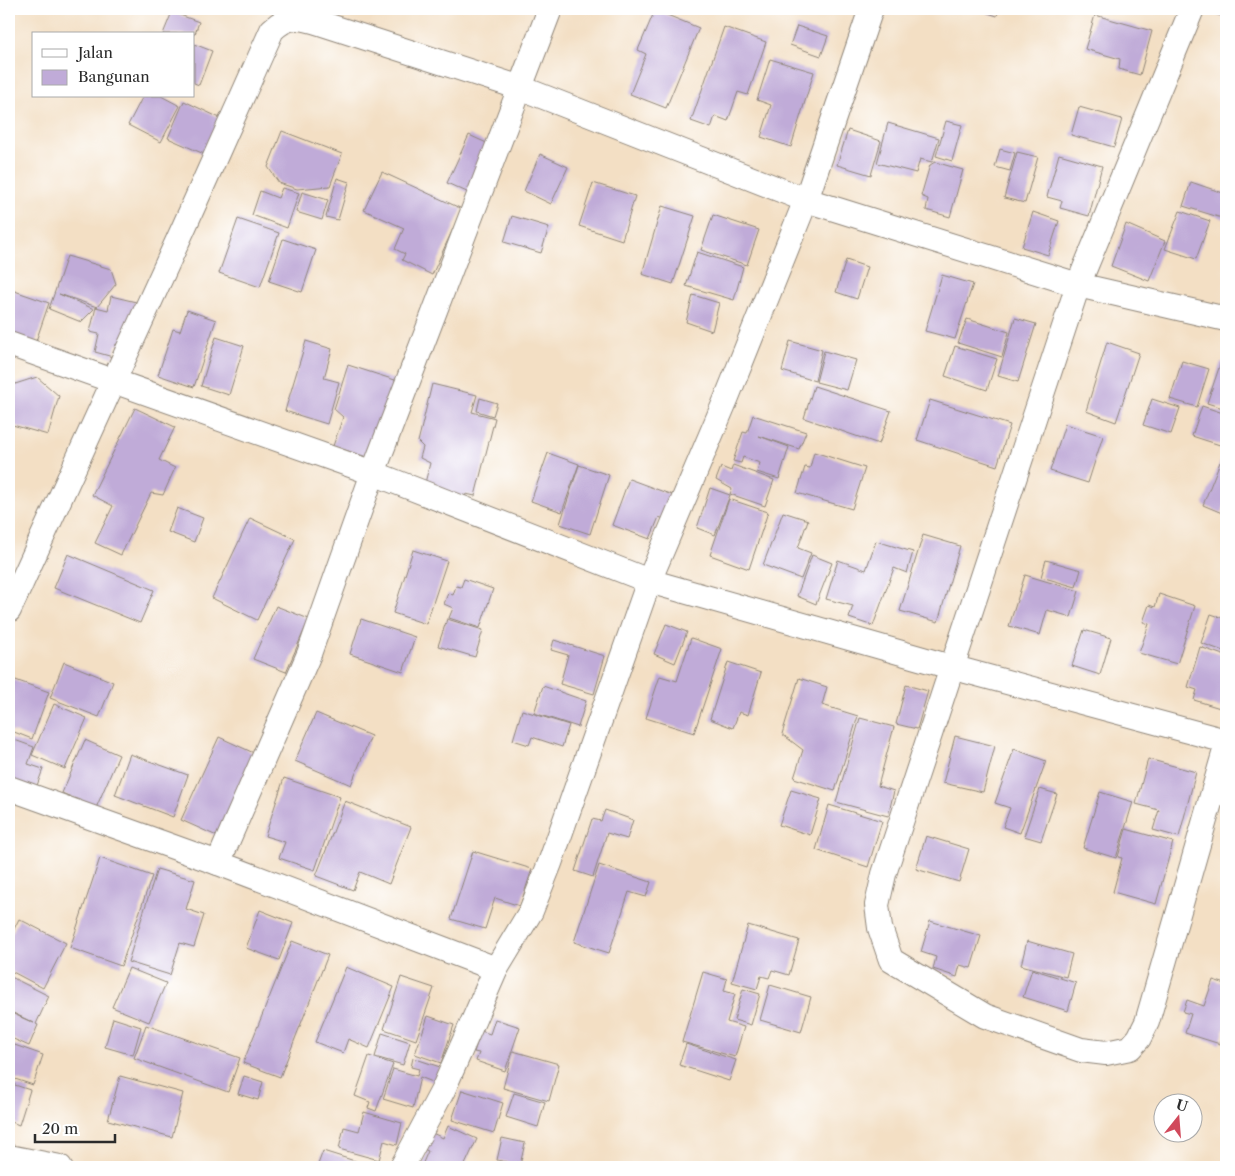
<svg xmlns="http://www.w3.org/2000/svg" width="1235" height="1176" font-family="'Libre Caslon Text',serif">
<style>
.building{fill:#c0abd8}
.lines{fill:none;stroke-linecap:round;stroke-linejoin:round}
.minor-casing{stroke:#8f8578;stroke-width:26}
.minor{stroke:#fff;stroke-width:24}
</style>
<rect width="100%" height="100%" fill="#fff"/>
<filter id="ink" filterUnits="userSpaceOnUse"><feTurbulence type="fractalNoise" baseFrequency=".02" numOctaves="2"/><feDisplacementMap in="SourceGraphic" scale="10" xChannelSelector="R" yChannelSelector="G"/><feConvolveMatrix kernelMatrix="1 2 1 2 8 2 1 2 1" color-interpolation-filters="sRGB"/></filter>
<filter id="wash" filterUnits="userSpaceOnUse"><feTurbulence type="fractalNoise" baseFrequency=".0096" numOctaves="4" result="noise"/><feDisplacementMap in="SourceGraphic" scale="20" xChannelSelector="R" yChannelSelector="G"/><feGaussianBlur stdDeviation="1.12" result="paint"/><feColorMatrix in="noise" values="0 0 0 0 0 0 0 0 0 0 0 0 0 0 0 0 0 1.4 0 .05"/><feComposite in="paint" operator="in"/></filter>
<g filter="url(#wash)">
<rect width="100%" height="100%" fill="#f3dfc4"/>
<g id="blocks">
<g class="building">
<polygon points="976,9 999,9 997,16"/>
<polygon points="1216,9 1226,9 1226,17 1214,14"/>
<polygon points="655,10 699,28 666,108 630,94 646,54 638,50"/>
<polygon points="172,12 199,22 195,34 163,34"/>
<polygon points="1095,15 1152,31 1140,75 1119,69 1120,59 1085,49"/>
<polygon points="797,26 828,36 821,56 790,45"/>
<polygon points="724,27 766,42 748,95 738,92 728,121 715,116 711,128 691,121"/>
<polygon points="194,44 212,51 199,85 194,83"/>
<polygon points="770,59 814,72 791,147 761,137 771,105 757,100"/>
<polygon points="143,96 161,96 180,106 161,142 128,125"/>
<polygon points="184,101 220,118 204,154 168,138"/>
<polygon points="1079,107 1122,119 1114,147 1071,135"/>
<polygon points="946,121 962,125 952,161 936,156"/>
<polygon points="888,123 939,138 932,162 920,159 916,173 877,163"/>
<polygon points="848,130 881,141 871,175 837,165"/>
<polygon points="282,131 342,154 330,186 297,189 279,183 268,167"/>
<polygon points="469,135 491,145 469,193 447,183"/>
<polygon points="1000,149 1015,153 1010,171 995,167"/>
<polygon points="1017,152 1038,157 1025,203 1004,198"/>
<polygon points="540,154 568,167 551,204 524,191"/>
<polygon points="1059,154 1102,166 1089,216 1060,208 1062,201 1047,197"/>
<polygon points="935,162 963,170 950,217 926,210 928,199 921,196 930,165"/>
<polygon points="382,172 462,209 432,275 402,260 405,254 395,249 404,228 364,210"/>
<polygon points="337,178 349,182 338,220 326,217"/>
<polygon points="1191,182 1226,194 1225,219 1183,206"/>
<polygon points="593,183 635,196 622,240 579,226"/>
<polygon points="282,188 299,193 287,228 252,215 260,191 278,198"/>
<polygon points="302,192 328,200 322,220 296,212"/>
<polygon points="662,206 695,216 673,284 642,274"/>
<polygon points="1180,211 1210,221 1196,259 1165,249"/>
<polygon points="1033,212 1059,221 1048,255 1022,247"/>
<polygon points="713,215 759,230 747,265 701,250"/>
<polygon points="512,216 549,227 541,253 504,242"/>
<polygon points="238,219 279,233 260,287 219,273"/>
<polygon points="1126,224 1165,241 1149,281 1111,266"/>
<polygon points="283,239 316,250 302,292 269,281"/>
<polygon points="697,252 743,267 734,300 686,286"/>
<polygon points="67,256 111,269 116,284 97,307 59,294 94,309 81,322 49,309"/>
<polygon points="846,260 867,267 857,299 836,292"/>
<polygon points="942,275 973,284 955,339 925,331"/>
<polygon points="9,289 49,303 35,344 9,335"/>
<polygon points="693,295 719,303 712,331 686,322"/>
<polygon points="111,296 136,302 125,346 116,344 113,357 95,352 99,334 90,332 96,307 108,310"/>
<polygon points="187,310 216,320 194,387 158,375 173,329 180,331"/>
<polygon points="1015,318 1036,324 1018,382 998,376"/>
<polygon points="967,319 1009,332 1002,357 958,343"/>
<polygon points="216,337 244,346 229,395 201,386"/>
<polygon points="306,341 332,349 324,378 339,382 327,424 285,411"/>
<polygon points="790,341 822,350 815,381 782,371"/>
<polygon points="1107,342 1139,353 1116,422 1086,411"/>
<polygon points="955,346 997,359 987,390 945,376"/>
<polygon points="824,351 856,360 847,390 816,382"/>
<polygon points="1182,361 1209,369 1197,407 1170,399"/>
<polygon points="1221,362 1226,363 1226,409 1207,403"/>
<polygon points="348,365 398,381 373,459 333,446 343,417 334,409"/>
<polygon points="37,377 59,396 48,435 9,424 9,386"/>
<polygon points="432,384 477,395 472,412 495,418 475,496 466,494 464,501 423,491 430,463 420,458 423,447 418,442"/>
<polygon points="814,386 891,411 879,444 804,418"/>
<polygon points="480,398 497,403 493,416 477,411"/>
<polygon points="1152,399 1180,408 1171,434 1143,425"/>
<polygon points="930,400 1010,425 997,466 917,440"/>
<polygon points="1202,406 1226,414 1226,438 1223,446 1192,436"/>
<polygon points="135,408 175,427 159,460 175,468 163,495 151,493 121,555 95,543 113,506 92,495"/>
<polygon points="753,415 806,432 799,449 759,436 789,447 779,479 757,472 760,463 743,457 741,463 733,461 743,432 747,433"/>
<polygon points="1065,424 1103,436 1088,483 1050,471"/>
<polygon points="814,452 865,468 852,509 797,493 805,467 810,468"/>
<polygon points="548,453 579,464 562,512 531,501"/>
<polygon points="1220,462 1226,464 1226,501 1222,513 1203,505"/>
<polygon points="579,465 609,475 590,534 560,524"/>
<polygon points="733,465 774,480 765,506 730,494 732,489 716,480 721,467 731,471"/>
<polygon points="629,479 675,496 666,520 659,517 650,539 612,525"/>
<polygon points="710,488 730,495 715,535 697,528"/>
<polygon points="729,499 768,512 749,569 710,555"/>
<polygon points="177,508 203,518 194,542 168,532"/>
<polygon points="783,512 808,520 798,548 811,553 801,579 763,565"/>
<polygon points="250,518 295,539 257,620 212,598"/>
<polygon points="923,535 960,546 938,622 900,611"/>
<polygon points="876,541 913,552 907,573 894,568 873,626 849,618 853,606 826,599 838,560 866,570"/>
<polygon points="413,550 447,561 426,624 393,613"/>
<polygon points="68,554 154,590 140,623 54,588"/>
<polygon points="812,555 832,563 816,604 797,596"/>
<polygon points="1046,560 1081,570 1076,587 1041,577"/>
<polygon points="1025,575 1079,591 1071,617 1047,610 1040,635 1009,626"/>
<polygon points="464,579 493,589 480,628 449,618 453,608 444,604 448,593 453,595 456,586 461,587"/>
<polygon points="1159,594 1195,606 1177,664 1139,653 1149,624 1143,622 1149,605 1155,607"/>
<polygon points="276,606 309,619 286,672 253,659"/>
<polygon points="1211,614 1226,619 1226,652 1201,643"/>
<polygon points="361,619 415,637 403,672 350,654"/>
<polygon points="447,619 483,630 475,657 438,646"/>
<polygon points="666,624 687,632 675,663 654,654"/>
<polygon points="1084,630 1111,638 1100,675 1072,666"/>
<polygon points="691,638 722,649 694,733 646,718 660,676 677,681"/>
<polygon points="554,640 605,656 594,694 560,684 568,655 551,650"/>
<polygon points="1200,647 1226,656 1226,689 1220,708 1194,700 1197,690 1188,687"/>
<polygon points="64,662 113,682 99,717 50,698"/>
<polygon points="728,662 761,673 748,715 739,712 733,728 710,719"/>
<polygon points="10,678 49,692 32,739 9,730"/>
<polygon points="799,678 827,687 822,705 858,716 835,791 794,778 803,750 782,734"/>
<polygon points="906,685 928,691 917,729 896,724"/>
<polygon points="543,686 586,701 578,727 534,713"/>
<polygon points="54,704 87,718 65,769 32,755"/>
<polygon points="522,710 569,725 562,747 532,737 529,745 513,740"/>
<polygon points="316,713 371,736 351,785 295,761"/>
<polygon points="860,718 894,727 878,786 894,791 888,816 836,802"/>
<polygon points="955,736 995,746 983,792 943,783"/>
<polygon points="219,737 256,754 219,837 181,820"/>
<polygon points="9,738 34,747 28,764 43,769 35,791 11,783 13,776 9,774"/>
<polygon points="85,740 119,755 96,808 62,793"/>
<polygon points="1014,749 1046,761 1020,833 1003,827 1010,808 995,803"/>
<polygon points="130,754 188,775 173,817 115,795"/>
<polygon points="1148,759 1196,772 1179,837 1153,830 1159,810 1136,804"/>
<polygon points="284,778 340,797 315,870 279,858 285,842 265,836"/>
<polygon points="1040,789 1057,794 1041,841 1024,836"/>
<polygon points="791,790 821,799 810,835 779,825"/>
<polygon points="1100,792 1133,802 1116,858 1083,848"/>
<polygon points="345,801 411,827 389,884 360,872 353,890 316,876"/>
<polygon points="829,805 882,821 868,867 816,850"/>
<polygon points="605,810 633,820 627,839 607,833 593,877 575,871 592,819 601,821"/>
<polygon points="1126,829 1173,842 1156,904 1113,892 1122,858 1118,857"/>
<polygon points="926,836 969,849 959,882 916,869"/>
<polygon points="473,851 532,869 520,906 495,898 485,929 451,919"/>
<polygon points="100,858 152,876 121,966 70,948"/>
<polygon points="599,865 651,882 646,897 629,892 609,953 574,942"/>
<polygon points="157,869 195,880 186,909 204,915 194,947 180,943 170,975 128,962"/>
<polygon points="260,910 293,923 279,960 246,948"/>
<polygon points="19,919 66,943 43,988 9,970 9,939"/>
<polygon points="930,921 981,936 971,968 960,965 957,977 933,969 936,957 921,952"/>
<polygon points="748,925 799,940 789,975 772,970 769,978 761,976 757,989 732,982"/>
<polygon points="292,941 328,955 280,1077 243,1063"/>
<polygon points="1027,941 1072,954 1066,977 1021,965"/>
<polygon points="346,967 394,987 369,1048 348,1039 343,1053 315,1042"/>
<polygon points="129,968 166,983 149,1022 112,1007"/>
<polygon points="1032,969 1076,983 1068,1011 1023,997"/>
<polygon points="703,972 727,979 724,991 735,994 727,1022 744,1027 735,1057 682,1042"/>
<polygon points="9,976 49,996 36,1024 38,1025 29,1046 9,1037 9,1012 34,1023 9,1011"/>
<polygon points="401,977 434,988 416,1040 384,1029"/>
<polygon points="1213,980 1226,984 1226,1024 1220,1044 1185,1033 1191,1014 1183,1012 1187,1000 1204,1006"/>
<polygon points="770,985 811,997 801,1032 760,1020"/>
<polygon points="743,989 760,994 751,1025 734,1020"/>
<polygon points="428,1016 454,1025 441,1063 415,1054"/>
<polygon points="113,1018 141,1027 133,1055 105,1047"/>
<polygon points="495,1019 520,1027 505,1071 476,1061 479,1053 474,1052 481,1031 490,1034"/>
<polygon points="146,1025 240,1058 228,1092 134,1058"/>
<polygon points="382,1033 410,1042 403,1065 375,1057"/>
<polygon points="9,1043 43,1055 33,1085 9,1077"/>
<polygon points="686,1044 736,1060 729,1081 679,1065"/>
<polygon points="513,1051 559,1064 549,1101 503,1088"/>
<polygon points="369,1056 393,1064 376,1111 368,1108 370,1102 355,1096"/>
<polygon points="413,1058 440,1067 435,1083 420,1077 413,1108 383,1099 393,1069 417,1076 419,1069 411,1067"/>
<polygon points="120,1076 183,1093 172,1137 108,1120"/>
<polygon points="244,1076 263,1082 258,1100 238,1094"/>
<polygon points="9,1083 30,1090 19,1125 9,1121"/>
<polygon points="462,1090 503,1103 494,1133 452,1120"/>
<polygon points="514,1093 545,1102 538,1127 506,1117"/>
<polygon points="364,1112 402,1123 397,1145 384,1141 379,1160 339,1149 344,1127 359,1131"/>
<polygon points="448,1126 477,1139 464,1167 428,1167 422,1165 428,1151 421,1148 428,1131 443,1138"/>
<polygon points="502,1138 525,1143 520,1165 497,1160"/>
<polygon points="323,1151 374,1167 317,1167"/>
</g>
</g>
</g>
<g filter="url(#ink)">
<use href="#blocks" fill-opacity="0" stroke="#8f8578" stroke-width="1"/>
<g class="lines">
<g class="minor-casing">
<g id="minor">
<polyline points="1192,9 1078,285 884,874 877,905 880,928 891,960 985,1016 1081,1050 1106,1053 1130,1048 1139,1038 1147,1022 1226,747"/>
<polyline points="9,344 373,473 649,581 951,667 1226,741"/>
<path d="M 9,610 L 184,227 L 272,30 C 290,13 301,17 323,24 L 521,88 L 806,200 L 1078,285 L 1226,319"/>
<polyline points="9,788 218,863 496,969"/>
<polyline points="218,863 309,654 373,473 550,9"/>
<polyline points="9,1157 60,1167"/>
<polyline points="402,1167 443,1090 496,969 531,911 550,863 649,581 727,397 806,200 871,9"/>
</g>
</g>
<use href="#minor" class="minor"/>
</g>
</g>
<rect width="1235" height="1176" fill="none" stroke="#fff" stroke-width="30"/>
<rect x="32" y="32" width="162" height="65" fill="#ffffff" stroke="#aaaaaa"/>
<rect x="42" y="49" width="25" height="8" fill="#ffffff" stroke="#aaaaaa"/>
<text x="78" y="58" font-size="15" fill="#2b2b2b">Jalan</text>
<rect x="42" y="70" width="25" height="15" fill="#c0abd8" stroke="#aaaaaa"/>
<text x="78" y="82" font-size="15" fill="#2b2b2b">Bangunan</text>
<g transform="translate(1178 1118) rotate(17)"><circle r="24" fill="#ffffff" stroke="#aaaaaa"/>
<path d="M0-4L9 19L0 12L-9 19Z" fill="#d1495b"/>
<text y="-8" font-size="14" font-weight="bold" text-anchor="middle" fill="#2b2b2b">U</text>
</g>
<path d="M35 1134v8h80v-8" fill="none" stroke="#2b2b2b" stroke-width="2.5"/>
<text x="42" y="1134" font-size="15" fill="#2b2b2b" stroke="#ffffff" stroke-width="4" paint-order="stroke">20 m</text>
</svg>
